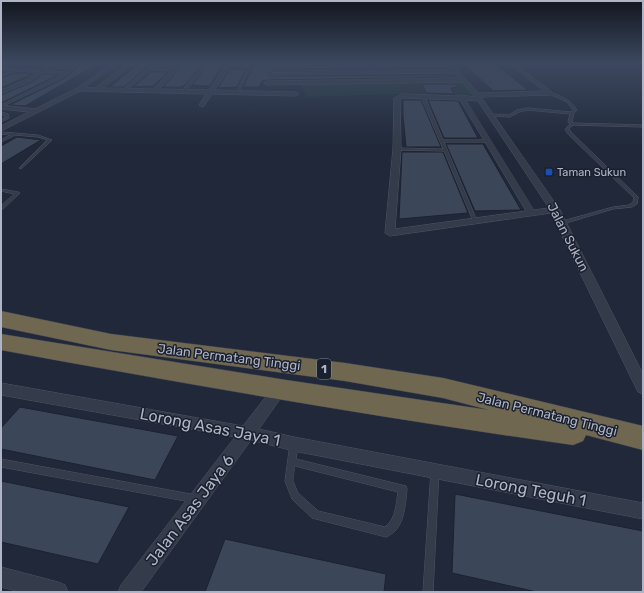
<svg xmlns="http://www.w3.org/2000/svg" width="644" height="593" font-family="Rubik,sans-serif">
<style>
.green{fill:#22353b}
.building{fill:#3c4659;stroke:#1c2230}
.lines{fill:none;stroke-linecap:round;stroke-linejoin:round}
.lane-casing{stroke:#4f5564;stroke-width:1}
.street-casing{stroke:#4f5564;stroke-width:1}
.highway-casing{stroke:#3c4251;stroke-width:1}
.lane{fill:#343b4a;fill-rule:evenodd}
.street{fill:#343b4a;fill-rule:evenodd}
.highway{fill:#706751;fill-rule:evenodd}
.transit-dot{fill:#1a4fb4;stroke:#1a202e;stroke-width:1.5}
.labels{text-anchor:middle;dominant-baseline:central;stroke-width:3;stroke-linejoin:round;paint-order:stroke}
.far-poi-label{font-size:11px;fill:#afb5c6;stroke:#1a202e;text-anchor:start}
.shield{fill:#1a202e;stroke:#828898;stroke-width:1}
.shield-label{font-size:12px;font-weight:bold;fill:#afb5c6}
.street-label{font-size:13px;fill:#afb5c6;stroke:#1a202e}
.near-street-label{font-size:16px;fill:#afb5c6;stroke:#1a202e}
</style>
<rect width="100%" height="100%" fill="#202839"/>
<polygon class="green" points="463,80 477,95 396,94 306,97 301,83"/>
<g class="building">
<polygon points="62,63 76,63 66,70 51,70"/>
<polygon points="83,63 99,63 25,106 10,105 63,79"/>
<polygon points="140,63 151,63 124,87 110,87"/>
<polygon points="158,63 176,63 172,68 155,67"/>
<polygon points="185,63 203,63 185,85 181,87 163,87"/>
<polygon points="209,63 223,63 210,86 192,85"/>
<polygon points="463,63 494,63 528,90 493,91"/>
<polygon points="255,65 270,66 274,70 442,68 444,70 270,72 268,74 270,76 448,75 450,77 267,80 262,81 259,87 243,87 252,69"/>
<polygon points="230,69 246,69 237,87 218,88"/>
<polygon points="151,72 168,72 153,86 133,87"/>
<polygon points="16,73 32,74 1,88 1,78"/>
<polygon points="43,74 58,75 1,103 1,95 32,82"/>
<polygon points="422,84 455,84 458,87 451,88 454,94 426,93"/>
<polygon points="403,100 421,100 441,147 406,147 403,115"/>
<polygon points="428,100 458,101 478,138 444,138"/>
<polygon points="17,137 41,140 1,164 1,146"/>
<polygon points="446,144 483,144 521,210 475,211"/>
<polygon points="402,152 443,152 468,213 399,219"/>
<polygon points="20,407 178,436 155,480 1,449 1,428"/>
<polygon points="1,481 129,507 98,564 1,542"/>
<polygon points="455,494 643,531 643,592 537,592 452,573"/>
<polygon points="225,539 386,574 384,592 205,592"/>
</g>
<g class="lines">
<g class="lane-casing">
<g id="lane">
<polygon points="30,63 44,63 53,65 52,66"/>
<polygon points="79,63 82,63 62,78 1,107 1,105 64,74 16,71 1,77 1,75 14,71 1,70 1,68 66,72"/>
<polygon points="154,63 157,63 152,68 177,70 176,71 150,70 126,91 124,91 124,89"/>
<polygon points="205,63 208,63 184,93 182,93 182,91"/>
<polygon points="250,63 253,63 238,93 235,94 249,67 228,66 229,65 249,65"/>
<polygon points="260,63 276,63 276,64 275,65"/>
<polygon points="457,71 456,73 270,75 269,74 270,73"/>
<path d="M 550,92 C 561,96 571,100 577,110 L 574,113 L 572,122 L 573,123 L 643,125 L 643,127 L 573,125 L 569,129 L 571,132 L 638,197 L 638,198 L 637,204 L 632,207 L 613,209 L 563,224 L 559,224 L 559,222 L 613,207 L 629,205 L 633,202 L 634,198 L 568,134 L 565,129 L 570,124 L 568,122 L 570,114 L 528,110 L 519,112 L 510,117 L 491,116 L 489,115 L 491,114 L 509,115 L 517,110 L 528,108 L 571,112 L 573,110 L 567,102 L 549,94 Z"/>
<polygon points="423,96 425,97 443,140 487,140 489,141 487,142 444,142 477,221 477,222 475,222 473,221 444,151 397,150 395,149 397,148 443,149 421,97"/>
<polygon points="1,112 8,114 9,118 1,122 1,120 5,118 5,116 1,114"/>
<polygon points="1,132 38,135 52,140 21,169 19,168 47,140 38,137 15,135 1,142 1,140 10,135 1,134"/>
<polygon points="1,189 18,192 20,193 3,209 1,209 1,206 14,194 1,191"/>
<path d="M 294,441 L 297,442 L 298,444 L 296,459 L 406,486 L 407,489 C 405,506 405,529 386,537 L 312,518 L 292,499 L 285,481 L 290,444 L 291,442 ZM 295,466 L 398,492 C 396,504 396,519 385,527 L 318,511 L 298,493 L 293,481 Z"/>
<polygon points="1,459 196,495 199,496 200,499 199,502 196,503 1,467"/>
<polygon points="435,467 438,468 439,471 433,592 423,592 431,471 432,468"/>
</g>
</g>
<g class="street-casing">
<g id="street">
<polygon points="11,63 11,64 1,68 1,64"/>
<polygon points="51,63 57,63 31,81 1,94 1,90 27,79"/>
<polygon points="114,63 120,63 85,87 95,88 128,63 134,63 103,88 153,89 179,63 184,63 159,89 209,90 227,63 232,63 215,90 296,92 299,94 296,96 212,94 204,106 202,107 199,105 206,94 80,91 1,131 1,126 29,112 1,109 1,105 35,109 77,88"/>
<path d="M 358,63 L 452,63 L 478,93 L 544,91 L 508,63 L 514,63 L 552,92 L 553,93 L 550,95 L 481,97 L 560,210 L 643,374 L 643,394 L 638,392 L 636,388 L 551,213 L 390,236 L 385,233 L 393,149 L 394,98 L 402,94 L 458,96 L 461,95 L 475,97 L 462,82 L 267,85 L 264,83 L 267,81 L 459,78 L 448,66 L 274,68 L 271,66 L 274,64 ZM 403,98 L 460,100 L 526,211 L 395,229 L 401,149 L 400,99 ZM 466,100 L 478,101 L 549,208 L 534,210 Z"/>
<polygon points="1,383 243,426 275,385 280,383 285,385 287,389 259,429 294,437 643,503 643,519 294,451 251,440 141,592 118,592 121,585 235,437 1,395"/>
<polygon points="1,567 58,582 65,585 68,592 20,592 1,587"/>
</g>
</g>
<g class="highway-casing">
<path id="highway" d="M 1,311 L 111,334 L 345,363 L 443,378 L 643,426 L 643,450 L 586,435 L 583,441 L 573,445 C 382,418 191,385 1,350 L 1,334 L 286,380 L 489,410 L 443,398 L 345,381 L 111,350 L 1,327 Z"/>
</g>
<use href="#lane" class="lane"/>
<use href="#street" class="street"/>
<use href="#highway" class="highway"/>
</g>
<linearGradient id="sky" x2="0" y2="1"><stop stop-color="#12161f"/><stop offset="0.43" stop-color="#3c485f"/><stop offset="1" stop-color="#3c485f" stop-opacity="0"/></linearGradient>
<rect width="644" height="146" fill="url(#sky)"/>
<rect class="transit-dot" x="545" y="168" width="8" height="8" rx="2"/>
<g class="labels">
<g class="far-poi-label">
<text x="557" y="172">Taman Sukun</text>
</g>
<rect class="shield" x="317" y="359" width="14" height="20" rx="3"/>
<g class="shield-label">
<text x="324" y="369">1</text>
</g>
<g class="street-label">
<text transform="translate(568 237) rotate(63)">Jalan Sukun</text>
<text transform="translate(229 357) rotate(7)">Jalan Permatang Tinggi</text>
<text transform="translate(547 414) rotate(14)">Jalan Permatang Tinggi</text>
</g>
<g class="near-street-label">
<text transform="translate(210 427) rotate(11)">Lorong Asas Jaya 1</text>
<text transform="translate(531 490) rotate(11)">Lorong Teguh 1</text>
<text transform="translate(190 510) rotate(-53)">Jalan Asas Jaya 6</text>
</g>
</g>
<rect width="644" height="593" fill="none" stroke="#afb5c6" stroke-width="4"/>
</svg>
